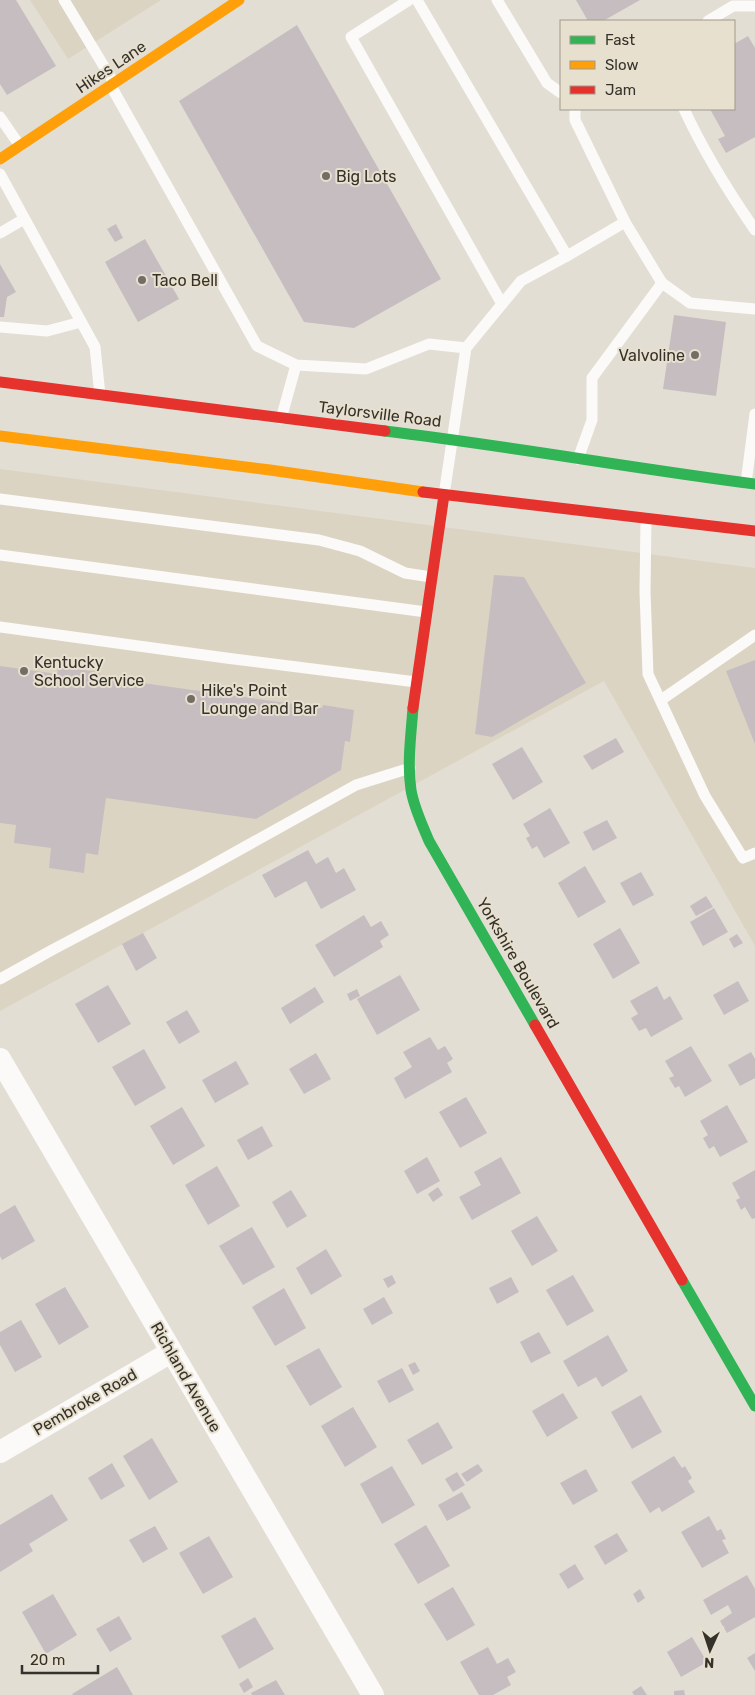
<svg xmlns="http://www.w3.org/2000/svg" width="755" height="1695" font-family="Rubik,sans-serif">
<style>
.built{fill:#dcd4c3}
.building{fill:#c6bdc0}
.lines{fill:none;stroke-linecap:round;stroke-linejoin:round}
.lane{stroke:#fbfaf9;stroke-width:11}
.street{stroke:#fbfaf9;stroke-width:22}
.fast{stroke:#30b455;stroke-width:11}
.slow{stroke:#ff9f0a;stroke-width:11}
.jam{stroke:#e5322d;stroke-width:11}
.poi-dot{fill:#726e66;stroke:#e8e0ce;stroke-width:2}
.labels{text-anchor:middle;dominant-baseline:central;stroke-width:4;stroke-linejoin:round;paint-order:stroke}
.street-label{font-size:16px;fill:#35322b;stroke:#e8e0ce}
.poi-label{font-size:16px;fill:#35322b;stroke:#e8e0ce;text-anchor:start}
</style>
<rect width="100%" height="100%" fill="#e2ded4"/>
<g class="built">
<polygon points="30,0 161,0 68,59"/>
<polygon points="0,469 755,568 755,946 604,681 0,1011"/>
</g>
<g class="building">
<polygon points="0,0 16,0 56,66 7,95 0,84"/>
<polygon points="576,0 640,0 603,21 588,21"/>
<polygon points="297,25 441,279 354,328 304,322 179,101"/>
<polygon points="748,36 755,48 755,137 726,153 718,139 725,136 710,109 734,109 734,44"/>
<polygon points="116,224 123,238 115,242 107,229"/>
<polygon points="145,239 179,299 138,322 105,262"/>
<polygon points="0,264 16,292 7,297 4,317 0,317"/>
<polygon points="674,315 726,322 716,396 663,389"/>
<polygon points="494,575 524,577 586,683 492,737 475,734"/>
<polygon points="755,660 755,744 726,671"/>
<polygon points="0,666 57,674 58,667 100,672 99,677 322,708 323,705 354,710 350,742 345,741 341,770 256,819 106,798 98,855 86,853 84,873 49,868 51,848 14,843 16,825 0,823"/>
<polygon points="616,738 624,752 592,770 583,756"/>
<polygon points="522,747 543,782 513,800 492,764"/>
<polygon points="550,808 570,843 544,858 537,846 532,849 526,838 530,836 523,824"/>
<polygon points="607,820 617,838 593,851 583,832"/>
<polygon points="308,850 316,864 328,857 336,873 344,868 356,890 321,909 306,881 275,898 262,875"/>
<polygon points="585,866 606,902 578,918 558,883"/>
<polygon points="641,872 654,895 633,906 620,883"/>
<polygon points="706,896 713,907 696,916 690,906"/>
<polygon points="714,908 728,932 703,946 690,922"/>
<polygon points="364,915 371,927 381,921 389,935 380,941 383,947 334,977 315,945"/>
<polygon points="620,928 640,963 613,979 593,944"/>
<polygon points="143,933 157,958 136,971 122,944"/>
<polygon points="737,934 743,943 734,948 729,939"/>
<polygon points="400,975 420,1010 377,1035 357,999"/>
<polygon points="738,981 749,1001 724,1015 713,995"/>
<polygon points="108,985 131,1024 98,1043 75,1004"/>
<polygon points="657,986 664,1000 670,996 683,1019 651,1037 646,1028 639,1031 631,1018 638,1014 630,1001"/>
<polygon points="315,987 324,1002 290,1024 281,1008"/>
<polygon points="357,989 360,996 350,1001 347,994"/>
<polygon points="187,1010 200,1032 179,1044 166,1022"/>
<polygon points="430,1037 438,1050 445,1046 453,1059 447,1063 452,1072 405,1099 394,1078 412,1067 403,1052"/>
<polygon points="691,1046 712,1081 685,1097 679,1086 675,1088 669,1078 674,1076 665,1061"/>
<polygon points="144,1049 166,1088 135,1106 112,1067"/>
<polygon points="751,1052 755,1059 755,1078 740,1086 728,1065"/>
<polygon points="316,1053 331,1079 304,1094 289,1069"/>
<polygon points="236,1061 249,1084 215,1103 202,1080"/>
<polygon points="466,1097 487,1133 460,1148 439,1112"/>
<polygon points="727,1105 748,1142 720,1157 714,1146 709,1149 703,1138 708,1135 700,1121"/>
<polygon points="182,1107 205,1146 173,1165 150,1126"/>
<polygon points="262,1126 273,1146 248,1160 237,1140"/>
<polygon points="427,1157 440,1181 417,1194 404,1171"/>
<polygon points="501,1157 521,1193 472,1220 459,1197 481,1185 474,1172"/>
<polygon points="217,1166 240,1206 208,1225 185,1185"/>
<polygon points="755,1170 755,1218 752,1219 745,1207 741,1210 736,1200 740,1198 732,1183"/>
<polygon points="438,1187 443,1195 433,1202 428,1194"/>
<polygon points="291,1190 307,1216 287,1228 272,1202"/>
<polygon points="15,1205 35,1241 2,1260 0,1256 0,1214"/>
<polygon points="537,1216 558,1251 532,1266 511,1231"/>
<polygon points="252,1227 275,1267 243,1285 219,1246"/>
<polygon points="326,1249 342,1276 311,1295 296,1268"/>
<polygon points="392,1275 396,1283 388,1288 383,1279"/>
<polygon points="573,1275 594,1311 567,1326 546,1290"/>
<polygon points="511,1277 519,1292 497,1304 489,1288"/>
<polygon points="65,1287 89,1327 59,1345 35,1304"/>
<polygon points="284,1288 306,1328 275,1346 252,1307"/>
<polygon points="384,1297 393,1313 372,1325 363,1309"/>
<polygon points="21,1320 42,1357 15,1372 0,1345 0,1332"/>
<polygon points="539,1332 551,1353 531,1363 520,1342"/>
<polygon points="608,1335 628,1371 602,1387 596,1377 578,1387 563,1361"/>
<polygon points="319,1348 342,1387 310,1406 286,1366"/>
<polygon points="415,1362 420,1371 413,1375 408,1365"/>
<polygon points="402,1368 414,1390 389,1403 377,1381"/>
<polygon points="563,1393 578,1418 547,1437 532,1411"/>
<polygon points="641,1395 662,1432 632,1449 611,1412"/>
<polygon points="353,1407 377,1447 345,1467 321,1426"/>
<polygon points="438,1422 453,1448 422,1465 407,1440"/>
<polygon points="152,1438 178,1482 149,1500 123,1456"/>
<polygon points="674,1456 682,1468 685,1466 692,1478 688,1481 695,1492 662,1512 659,1507 650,1513 631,1482"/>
<polygon points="112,1463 125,1486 101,1500 88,1478"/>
<polygon points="478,1464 483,1471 467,1482 461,1474"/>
<polygon points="392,1466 415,1505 382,1524 360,1484"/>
<polygon points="586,1469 598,1491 573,1505 560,1483"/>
<polygon points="457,1472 465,1485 453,1492 445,1479"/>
<polygon points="462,1492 471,1508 447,1521 438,1505"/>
<polygon points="52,1494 68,1520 29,1544 33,1551 0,1572 0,1525"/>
<polygon points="709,1516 717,1531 721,1529 726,1539 722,1540 729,1553 702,1568 681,1532"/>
<polygon points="426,1525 450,1566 418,1584 394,1544"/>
<polygon points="155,1526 168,1549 143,1563 129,1540"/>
<polygon points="617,1533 628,1551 605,1565 594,1546"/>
<polygon points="209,1536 233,1577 203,1594 179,1553"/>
<polygon points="575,1564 584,1579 568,1589 559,1574"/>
<polygon points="747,1575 755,1589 755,1617 727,1633 720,1621 732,1613 728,1605 711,1615 703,1600"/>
<polygon points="453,1587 475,1625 447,1641 424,1604"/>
<polygon points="640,1589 645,1598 638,1603 633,1594"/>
<polygon points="53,1594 77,1635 46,1654 22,1612"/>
<polygon points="119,1616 132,1639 110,1652 96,1629"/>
<polygon points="255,1617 274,1649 239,1669 221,1636"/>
<polygon points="692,1637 707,1662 681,1677 667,1652"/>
<polygon points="488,1647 497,1664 508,1658 516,1672 507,1677 511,1685 493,1695 479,1695 460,1662"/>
<polygon points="755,1653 755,1671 747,1658"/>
<polygon points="117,1667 133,1695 73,1695 72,1694"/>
<polygon points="248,1678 253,1687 244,1693 239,1684"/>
<polygon points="276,1680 285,1695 252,1695 251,1693"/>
<polygon points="641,1686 647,1695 634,1695 632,1692"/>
<polygon points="684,1690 685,1695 674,1695 674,1691"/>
</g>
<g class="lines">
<g class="lane">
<polyline points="64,0 114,83"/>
<polyline points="409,0 351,37 502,304"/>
<polyline points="417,0 567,256"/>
<polyline points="497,0 547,83 561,93"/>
<polyline points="708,21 733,6 755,6"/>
<polyline points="111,86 257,346 296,365 366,369 429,344 466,348 521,281 567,256 625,222 662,283 690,303 755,309"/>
<polyline points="575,109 575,120 625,222"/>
<path d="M 684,109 C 704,152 728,191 755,230"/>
<polyline points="0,117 20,146"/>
<polyline points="0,174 95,347 100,395"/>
<polyline points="0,233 24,219"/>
<polyline points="0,327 47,331 81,322"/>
<polyline points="281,419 296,365"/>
<polyline points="578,459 592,420 592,378 662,283"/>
<polyline points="746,483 755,414"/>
<polyline points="444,495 466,348"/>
<polyline points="0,499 319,540 360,551 405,573 431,577"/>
<polyline points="646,518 645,592 648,674 705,796 743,858 755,853"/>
<polyline points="0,555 426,612"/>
<polyline points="0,627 226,658 416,682"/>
<polyline points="661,700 755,635"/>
<polyline points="0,979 52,950 196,874 356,785 410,768"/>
</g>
<g class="street">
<polyline points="0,1059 373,1695"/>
<polyline points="0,1452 171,1352"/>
</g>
<g class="fast">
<path d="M 385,431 C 509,446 631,468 755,484"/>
<path d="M 413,708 C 411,735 407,763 411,790 C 414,808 422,824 429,841 L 535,1025"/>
<polyline points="682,1280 755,1406"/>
</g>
<g class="slow">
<polyline points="0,159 239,0"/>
<polyline points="0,436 270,470 423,492"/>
</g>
<g class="jam">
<polyline points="0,382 385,431"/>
<polyline points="423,492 755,531"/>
<polyline points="413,708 444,495"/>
<polyline points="535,1025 682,1280"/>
</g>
</g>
<g class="poi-dot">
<circle cx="326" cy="176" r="5"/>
<circle cx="142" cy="280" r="5"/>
<circle cx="695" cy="355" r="5"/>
<circle cx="24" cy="671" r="5"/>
<circle cx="191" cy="699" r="5"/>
</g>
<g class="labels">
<g class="street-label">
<text transform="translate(111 67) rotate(-34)">Hikes Lane</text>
<text transform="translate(380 414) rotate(7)">Taylorsville Road</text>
<text transform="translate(518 963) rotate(60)">Yorkshire Boulevard</text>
<text transform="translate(186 1377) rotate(60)">Richland Avenue</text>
<text transform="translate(85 1402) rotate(-30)">Pembroke Road</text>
</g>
<g class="poi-label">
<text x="336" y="176">Big Lots</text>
<text x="152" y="280">Taco Bell</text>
<text x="685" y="355" text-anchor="end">Valvoline</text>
<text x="34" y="662">Kentucky<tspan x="34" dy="18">School Service</tspan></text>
<text x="201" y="690">Hike's Point<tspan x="201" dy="18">Lounge and Bar</tspan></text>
</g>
</g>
<rect x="560" y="20" width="175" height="90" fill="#e8e0ce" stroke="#a09a8d"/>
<rect x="570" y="36" width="25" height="8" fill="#30b455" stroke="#a09a8d"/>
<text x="605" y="45" font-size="15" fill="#35322b">Fast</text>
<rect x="570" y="61" width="25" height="8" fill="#ff9f0a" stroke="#a09a8d"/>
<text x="605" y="70" font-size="15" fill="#35322b">Slow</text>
<rect x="570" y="86" width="25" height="8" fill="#e5322d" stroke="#a09a8d"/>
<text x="605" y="95" font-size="15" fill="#35322b">Jam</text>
<g transform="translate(710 1650) rotate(183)" stroke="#e8e0ce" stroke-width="4" paint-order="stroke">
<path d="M0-4L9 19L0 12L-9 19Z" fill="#35322b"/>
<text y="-8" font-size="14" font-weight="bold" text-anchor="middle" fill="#35322b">N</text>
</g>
<path d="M22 1665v8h76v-8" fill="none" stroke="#35322b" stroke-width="2.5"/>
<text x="30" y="1665" font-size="15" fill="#35322b" stroke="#e8e0ce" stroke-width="4" paint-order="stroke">20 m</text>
</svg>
